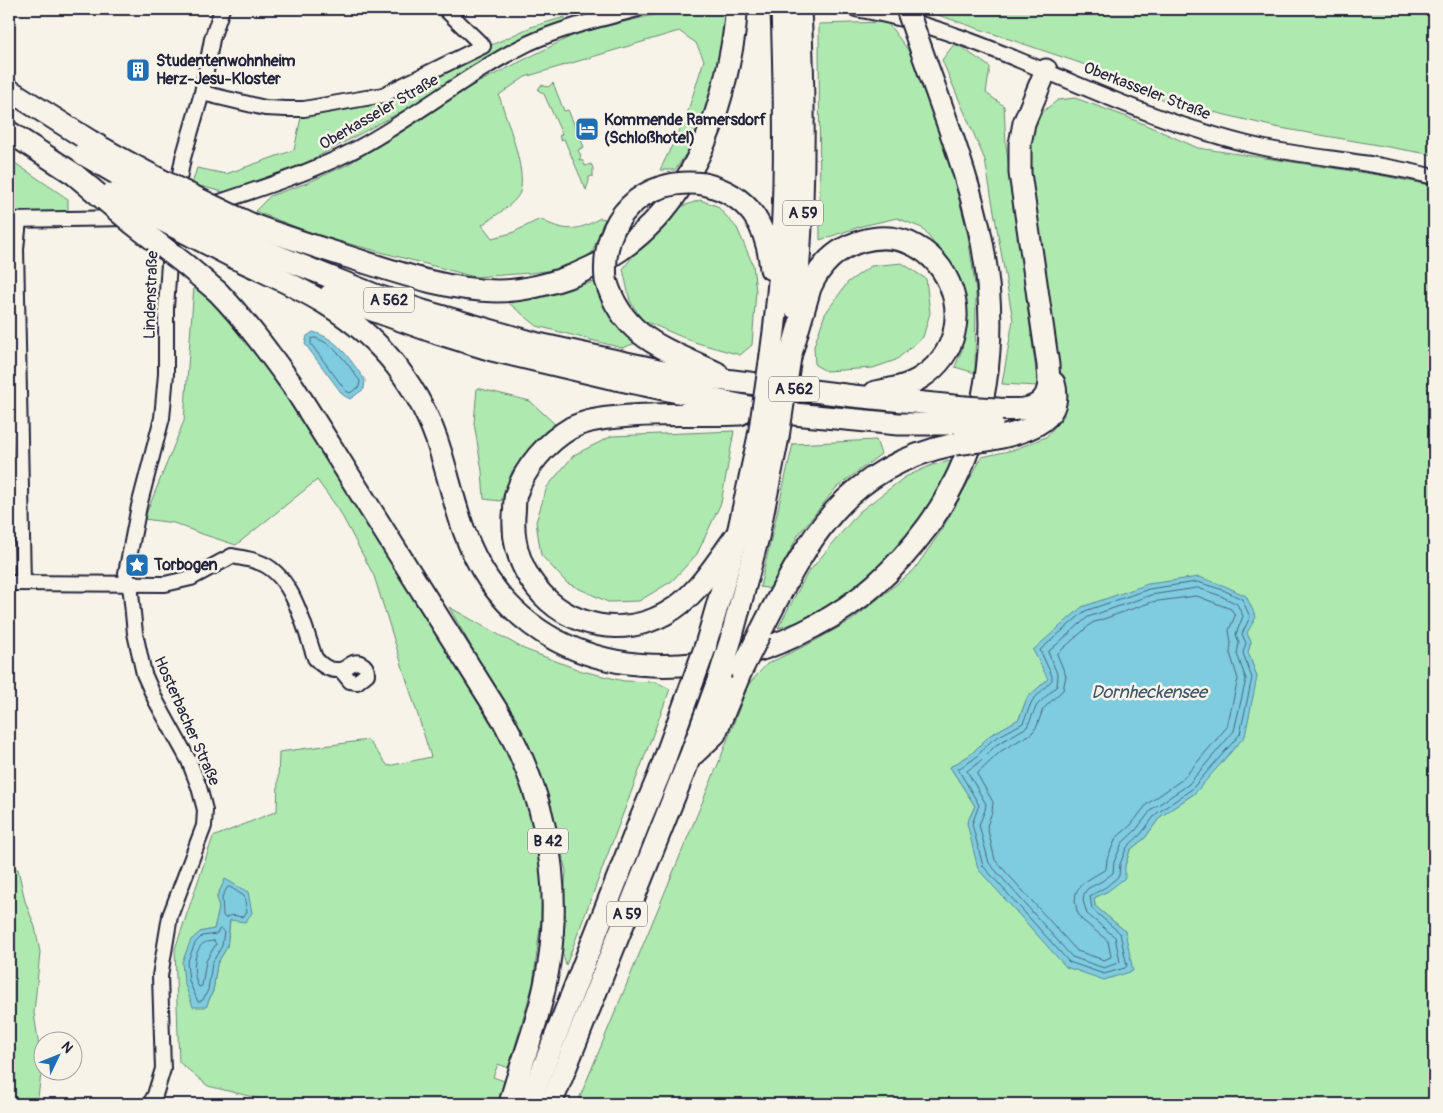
<svg xmlns="http://www.w3.org/2000/svg" width="1443" height="1113" font-family="Pangolin,sans-serif">
<style>
.green{fill:#aeeaaf;stroke:#688675;fill-rule:evenodd}
.water{fill:#7fccdf;stroke:#5a889d}
.lines{fill:none;stroke-linecap:round;stroke-linejoin:round}
.shore{stroke:#47667d;stroke-width:1}
.minor-casing{stroke:#22223b;stroke-width:18}
.highway-casing{stroke:#22223b;stroke-width:25}
.minor{stroke:#f7f3e8;stroke-width:14}
.highway{stroke:#f7f3e8;stroke-width:21}
.highway-bridge-casing{stroke:#22223b;stroke-width:25;stroke-linecap:butt}
.highway-bridge{stroke:#f7f3e8;stroke-width:21}
.labels{text-anchor:middle;dominant-baseline:central;stroke-width:5;stroke-linejoin:round;paint-order:stroke}
.shield{fill:#f7f3e8;stroke:#62616f;stroke-width:1}
.shield-label{font-size:15px;font-weight:bold;fill:#22223b}
.poi-label{font-size:16px;font-weight:bold;fill:#22223b;stroke:#f7f3e8;text-anchor:start}
.street-label{font-size:16px;fill:#22223b;stroke:#f7f3e8}
.water-label{font-size:18px;font-style:italic;fill:#3e556c;stroke:#f7f3e8}
</style>
<rect width="100%" height="100%" fill="#f7f3e8"/>
<filter id="ink" filterUnits="userSpaceOnUse"><feTurbulence type="fractalNoise" baseFrequency=".02" numOctaves="2"/><feDisplacementMap in="SourceGraphic" scale="10" xChannelSelector="R" yChannelSelector="G"/><feConvolveMatrix kernelMatrix="1 2 1 2 8 2 1 2 1" color-interpolation-filters="sRGB"/></filter>
<g filter="url(#ink)">
<g class="green">
<polygon points="910,9 1434,9 1434,155 1275,127 1164,100 1080,63 938,15"/>
<path d="M 706,10 L 725,14 L 724,51 L 701,132 L 675,170 L 660,170 L 686,117 L 704,60 L 696,43 L 679,31 L 525,77 L 499,95 C 506,119 527,170 520,192 C 516,204 491,218 482,225 L 492,238 L 512,233 L 540,219 C 564,232 577,232 600,218 L 605,219 L 590,258 L 568,268 L 530,273 L 475,277 L 316,235 L 255,211 L 270,196 L 307,183 L 349,164 L 455,94 L 578,33 L 670,11 L 686,15 Z"/>
<polygon points="565,17 565,21 528,37 410,107 302,165 227,193 192,184 197,168 226,174 294,150 302,113 385,102 485,48 531,27"/>
<polygon points="887,22 911,54 951,167 968,236 976,291 975,373 955,367 962,350 964,321 943,255 922,228 897,218 862,226 820,240 819,24"/>
<polygon points="955,43 990,67 986,93 1004,106 1006,145 1038,386 1002,384 1013,320 985,160 942,60"/>
<polygon points="553,83 564,111 568,110 584,147 578,150 581,156 579,160 583,161 585,166 591,164 593,168 593,176 589,177 589,181 586,190 564,139 561,140 559,136 562,134 544,94 538,90 541,85 548,87"/>
<path d="M 1075,98 L 1130,118 L 1198,148 L 1379,175 L 1434,186 L 1434,1104 L 577,1104 L 721,757 L 748,685 L 767,664 L 811,643 L 852,620 L 914,570 L 941,531 L 982,457 L 1013,450 L 1046,437 L 1064,416 L 1059,368 L 1031,189 L 1031,134 L 1042,112 L 1058,100 ZM 1199,577 L 1251,642 L 1248,652 L 1257,677 L 1195,793 L 1160,817 L 1145,838 L 1130,850 L 1125,866 L 1108,891 L 1094,898 L 1095,906 L 1125,931 L 967,823 L 975,806 L 950,767 L 970,755 L 989,736 L 1019,719 L 1027,698 L 1048,679 L 1082,607 L 1114,597 Z"/>
<polygon points="9,159 68,199 68,215 9,211"/>
<polygon points="700,200 717,206 737,228 753,265 756,291 752,345 740,355 694,342 642,320 630,301 623,269 633,256 646,244 678,208"/>
<polygon points="902,263 926,279 930,313 923,337 896,360 873,368 826,371 815,365 814,346 825,314 848,282 871,266"/>
<polygon points="595,282 604,306 636,343 622,348 537,326 505,300"/>
<path d="M 194,285 L 224,309 L 270,365 L 344,488 L 501,737 L 528,793 L 542,862 L 541,919 L 533,984 L 509,1068 L 498,1064 L 493,1077 L 507,1082 L 500,1104 L 281,1104 L 208,1086 L 179,1062 L 175,949 L 213,837 L 277,811 L 279,752 L 368,740 L 388,766 L 431,757 L 374,576 L 339,510 L 317,480 L 236,545 L 199,533 L 174,523 L 144,519 L 184,421 ZM 226,879 L 230,920 L 227,947 L 217,964 L 213,991 L 206,1007 L 200,932 L 214,929 L 219,909 L 217,896 Z"/>
<polygon points="477,388 530,401 558,427 537,441 512,471 501,501 484,499 482,471 474,423"/>
<polygon points="734,431 721,503 697,554 672,581 639,601 608,602 567,583 541,555 536,522 547,487 574,455 612,436"/>
<polygon points="876,440 881,454 836,488 798,535 771,589 760,587 793,444"/>
<polygon points="955,460 920,523 868,585 826,613 778,628 807,574 859,512 905,477 932,465"/>
<polygon points="449,607 524,649 582,671 624,681 656,682 670,689 566,965 560,945 566,871 544,783 514,723"/>
<polygon points="18,869 25,901 35,927 40,952 34,1013 42,1067 37,1104 9,1104 9,870"/>
</g>
<g class="water">
<path d="M 313,332 C 339,339 349,359 365,380 L 364,389 L 350,399 L 343,395 L 305,344 L 307,336 Z"/>
<polygon points="1199,577 1225,586 1246,596 1256,617 1247,633 1251,642 1248,652 1257,677 1245,736 1195,793 1160,817 1145,838 1130,850 1125,866 1125,878 1108,891 1094,898 1095,906 1125,931 1133,971 1104,980 1066,967 978,869 967,823 975,806 950,767 970,755 989,736 1019,719 1027,698 1048,679 1033,650 1082,607 1148,584"/>
<polygon points="225,879 248,892 252,913 245,922 230,920 227,947 217,964 213,991 206,1007 193,1007 184,982 182,962 191,940 200,932 214,929 219,909 217,897"/>
</g>
<g class="lines">
<g class="shore">
<path d="M 315,338 C 336,344 347,364 360,381 L 359,387 L 350,393 L 346,391 L 311,344 L 311,339 Z"/>
<polygon points="1198,582 1223,590 1242,599 1250,617 1242,634 1246,643 1243,653 1252,678 1240,734 1192,789 1156,814 1141,834 1127,847 1120,864 1119,876 1106,887 1090,896 1092,909 1120,933 1127,966 1125,968 1104,974 1069,962 983,866 972,824 979,805 958,769 974,759 992,740 1023,723 1032,701 1052,680 1052,676 1040,650 1085,611 1149,589"/>
<polygon points="1198,588 1221,596 1237,604 1243,616 1236,634 1239,643 1237,654 1246,679 1234,731 1188,785 1152,809 1136,830 1122,843 1114,862 1113,873 1102,881 1087,889 1084,894 1083,900 1087,914 1115,937 1120,962 1104,968 1072,957 989,863 979,825 985,810 986,804 967,771 978,763 996,745 1027,727 1037,705 1057,686 1058,676 1048,652 1088,617 1151,595"/>
<polygon points="1197,596 1231,609 1235,616 1229,630 1231,643 1230,653 1238,679 1227,727 1183,779 1147,804 1131,825 1116,838 1107,859 1106,869 1081,884 1076,893 1075,901 1077,911 1081,919 1108,941 1111,957 1104,960 1077,951 995,860 987,826 992,812 993,802 977,774 1001,751 1032,733 1037,726 1043,709 1063,690 1066,676 1057,654 1092,623 1152,602"/>
<polygon points="230,887 244,896 247,912 243,917 231,915 225,918 223,916 222,897 227,888"/>
<polygon points="220,929 224,931 222,946 212,963 208,990 203,1000 198,1002 189,981 187,963 195,943 202,936 216,934"/>
<path d="M 214,941 L 216,944 L 206,961 L 202,986 L 199,987 C 192,977 192,948 206,942 C 206,942 214,941 214,941 Z"/>
</g>
<g class="minor-casing">
<g id="minor">
<path d="M 856,9 C 970,28 1068,87 1176,123 C 1207,133 1238,143 1270,149 C 1325,159 1381,163 1434,177"/>
<polyline points="202,93 265,108 286,109 304,109 383,95 483,46 445,9"/>
<polyline points="176,195 183,158 202,93 212,39 222,9"/>
<path d="M 208,206 C 260,188 312,173 360,147 C 418,115 470,72 529,43 C 564,27 601,19 638,9"/>
<polyline points="9,220 128,218"/>
<polyline points="19,220 16,249 23,583"/>
<path d="M 9,583 L 165,584 L 191,578 L 232,556 C 241,558 250,559 258,562 C 293,573 304,627 315,658 C 322,666 329,671 340,670 C 348,669 353,658 362,664 C 366,666 367,669 367,674 L 357,682 L 350,681 L 341,670"/>
<polyline points="150,1104 155,1095 163,1069 160,976 170,916 204,826 205,810 199,787 189,761 156,701 144,674 135,633 131,593 126,573 139,506 162,418 166,374 166,308 172,218"/>
</g>
</g>
<g class="highway-casing">
<g id="highway">
<polyline points="9,90 90,141"/>
<polyline points="9,132 74,174"/>
<path d="M 704,184 C 749,195 767,225 771,269"/>
<path d="M 253,225 C 290,239 327,250 364,262 C 408,276 451,290 497,291 C 523,291 550,284 574,275 C 661,240 706,164 726,76 C 731,54 736,31 736,9"/>
<polyline points="245,243 375,295 423,311 538,344 677,374 853,396 964,407"/>
<path d="M 237,259 C 298,287 355,312 397,367 C 416,392 431,420 440,450 C 454,495 461,539 488,579 C 562,687 710,683 815,626 C 860,603 898,567 928,526 C 990,439 1002,331 979,228 C 965,167 942,108 921,49"/>
<path d="M 606,280 C 623,339 667,349 717,373"/>
<path d="M 218,292 C 246,321 269,353 293,386 L 503,720 C 555,814 567,914 537,1017 C 529,1047 517,1075 510,1104"/>
<polyline points="330,295 437,333 492,350 611,378 773,412 898,424 960,424"/>
<path d="M 795,308 C 805,208 805,109 800,9"/>
<path d="M 771,355 C 787,240 786,125 782,9"/>
<path d="M 790,357 L 810,288 C 820,265 837,248 862,241 C 943,218 993,330 922,377 C 909,386 892,389 875,392"/>
<path d="M 997,409 C 1016,410 1042,413 1048,389 C 1050,382 1048,372 1048,365 L 1020,173 L 1020,144 L 1024,123 L 1046,70"/>
<path d="M 987,440 C 1017,434 1066,425 1054,383"/>
<path d="M 738,533 C 717,561 697,597 665,614 C 645,625 621,629 599,625 C 547,616 511,569 514,516 C 515,509 514,501 516,494 C 525,467 547,442 571,428 C 585,421 603,418 619,417 C 659,412 700,416 740,414"/>
<path d="M 760,633 C 808,539 843,468 955,444"/>
<polyline points="731,639 758,537 778,437"/>
<polyline points="706,645 738,533 759,436"/>
<polyline points="694,754 715,734 741,671"/>
<polyline points="529,1104 641,818 659,775 693,681"/>
<polyline points="551,1104 690,757 720,675"/>
</g>
</g>
<use href="#minor" class="minor"/>
<use href="#highway" class="highway"/>
<g class="highway-bridge-casing">
<g id="highway-bridge">
<polyline points="907,9 921,49"/>
<path d="M 90,141 C 143,172 197,199 253,225"/>
<polyline points="83,154 179,210 245,243"/>
<polyline points="74,174 132,223 186,265 218,292"/>
<polyline points="111,194 237,259"/>
<path d="M 606,280 C 600,219 643,176 704,184"/>
<polyline points="964,407 997,409"/>
<polyline points="960,424 992,424"/>
<polyline points="759,436 771,355"/>
<polyline points="778,437 790,357"/>
<polyline points="955,444 987,440"/>
<polyline points="741,671 760,633"/>
<polyline points="720,675 731,639"/>
<polyline points="693,681 706,645"/>
</g>
</g>
<use href="#highway-bridge" class="highway-bridge"/>
</g>
</g>
<defs>
<g id="building-square" transform="scale(1.25)"><rect x="-9" y="-9" width="18" height="18" rx="4" fill="#1f6fb2" stroke="#f7f3e8"/><path d="M-4-6H4V6H1V3H-1V6H-4ZM-2.5-4.3h1.7v1.8h-1.7ZM.8-4.3h1.7v1.8H.8ZM-2.5-1h1.7V.8h-1.7ZM.8-1h1.7V.8H.8Z" fill="#fff"/></g>
<g id="hotel-square" transform="scale(1.25)"><rect x="-9" y="-9" width="18" height="18" rx="4" fill="#1f6fb2" stroke="#f7f3e8"/><path d="M-6-4.5h1.5V1H6V5H4.5V3h-9V5H-6ZM-4 0a1.8 1.8 0 1 1 3.6 0ZM.5 0V-2.5h3Q6-2.5 6 0Z" fill="#fff"/></g>
<g id="sight-square" transform="scale(1.25)"><rect x="-9" y="-9" width="18" height="18" rx="4" fill="#1f6fb2" stroke="#f7f3e8"/><path d="M0-6L1.8-2.2L6-1.7L2.9 1.2L3.7 5.4L0 3.3L-3.7 5.4L-2.9 1.2L-6-1.7L-1.8-2.2Z" fill="#fff"/></g>
</defs>
<g fill-rule="evenodd">
<use href="#building-square" x="138" y="70"/>
<use href="#hotel-square" x="587" y="129"/>
<use href="#sight-square" x="137" y="565"/>
</g>
<g class="labels">
<g class="shield">
<rect x="783" y="200.5" width="40" height="25" rx="4"/>
<rect x="364" y="287.5" width="50" height="25" rx="4"/>
<rect x="769" y="376.5" width="50" height="25" rx="4"/>
<rect x="528" y="828.5" width="40" height="25" rx="4"/>
<rect x="607" y="901.5" width="40" height="25" rx="4"/>
</g>
<g class="shield-label">
<text x="803" y="213">A 59</text>
<text x="389" y="300">A 562</text>
<text x="794" y="389">A 562</text>
<text x="548" y="841">B 42</text>
<text x="627" y="914">A 59</text>
</g>
<g class="poi-label">
<text x="156" y="61">Studentenwohnheim<tspan x="156" dy="18">Herz-Jesu-Kloster</tspan></text>
<text x="604" y="120">Kommende Ramersdorf<tspan x="604" dy="18">(Schloßhotel)</tspan></text>
<text x="154" y="565">Torbogen</text>
</g>
<g class="street-label">
<text transform="translate(1147 91) rotate(21)">Oberkasseler Straße</text>
<text transform="translate(379 112) rotate(-30)">Oberkasseler Straße</text>
<text transform="translate(151 295) rotate(-88)">Lindenstraße</text>
<text transform="translate(187 721) rotate(66)">Hosterbacher Straße</text>
</g>
<g class="water-label">
<text x="1149" y="692">Dornheckensee</text>
</g>
</g>
<rect width="1443" height="1113" fill="none" stroke="#f7f3e8" stroke-width="30"/>
<rect x="15" y="15" width="1413" height="1083" fill="none" stroke="#22223b" stroke-width="2" filter="url(#ink)"/>
<g transform="translate(58 1056) rotate(47)"><circle r="24" fill="#f7f3e8" stroke="#a29fa3"/>
<path d="M0-4L9 19L0 12L-9 19Z" fill="#1f6fb2"/>
<text y="-8" font-size="14" font-weight="bold" text-anchor="middle" fill="#22223b">N</text>
</g>
</svg>
